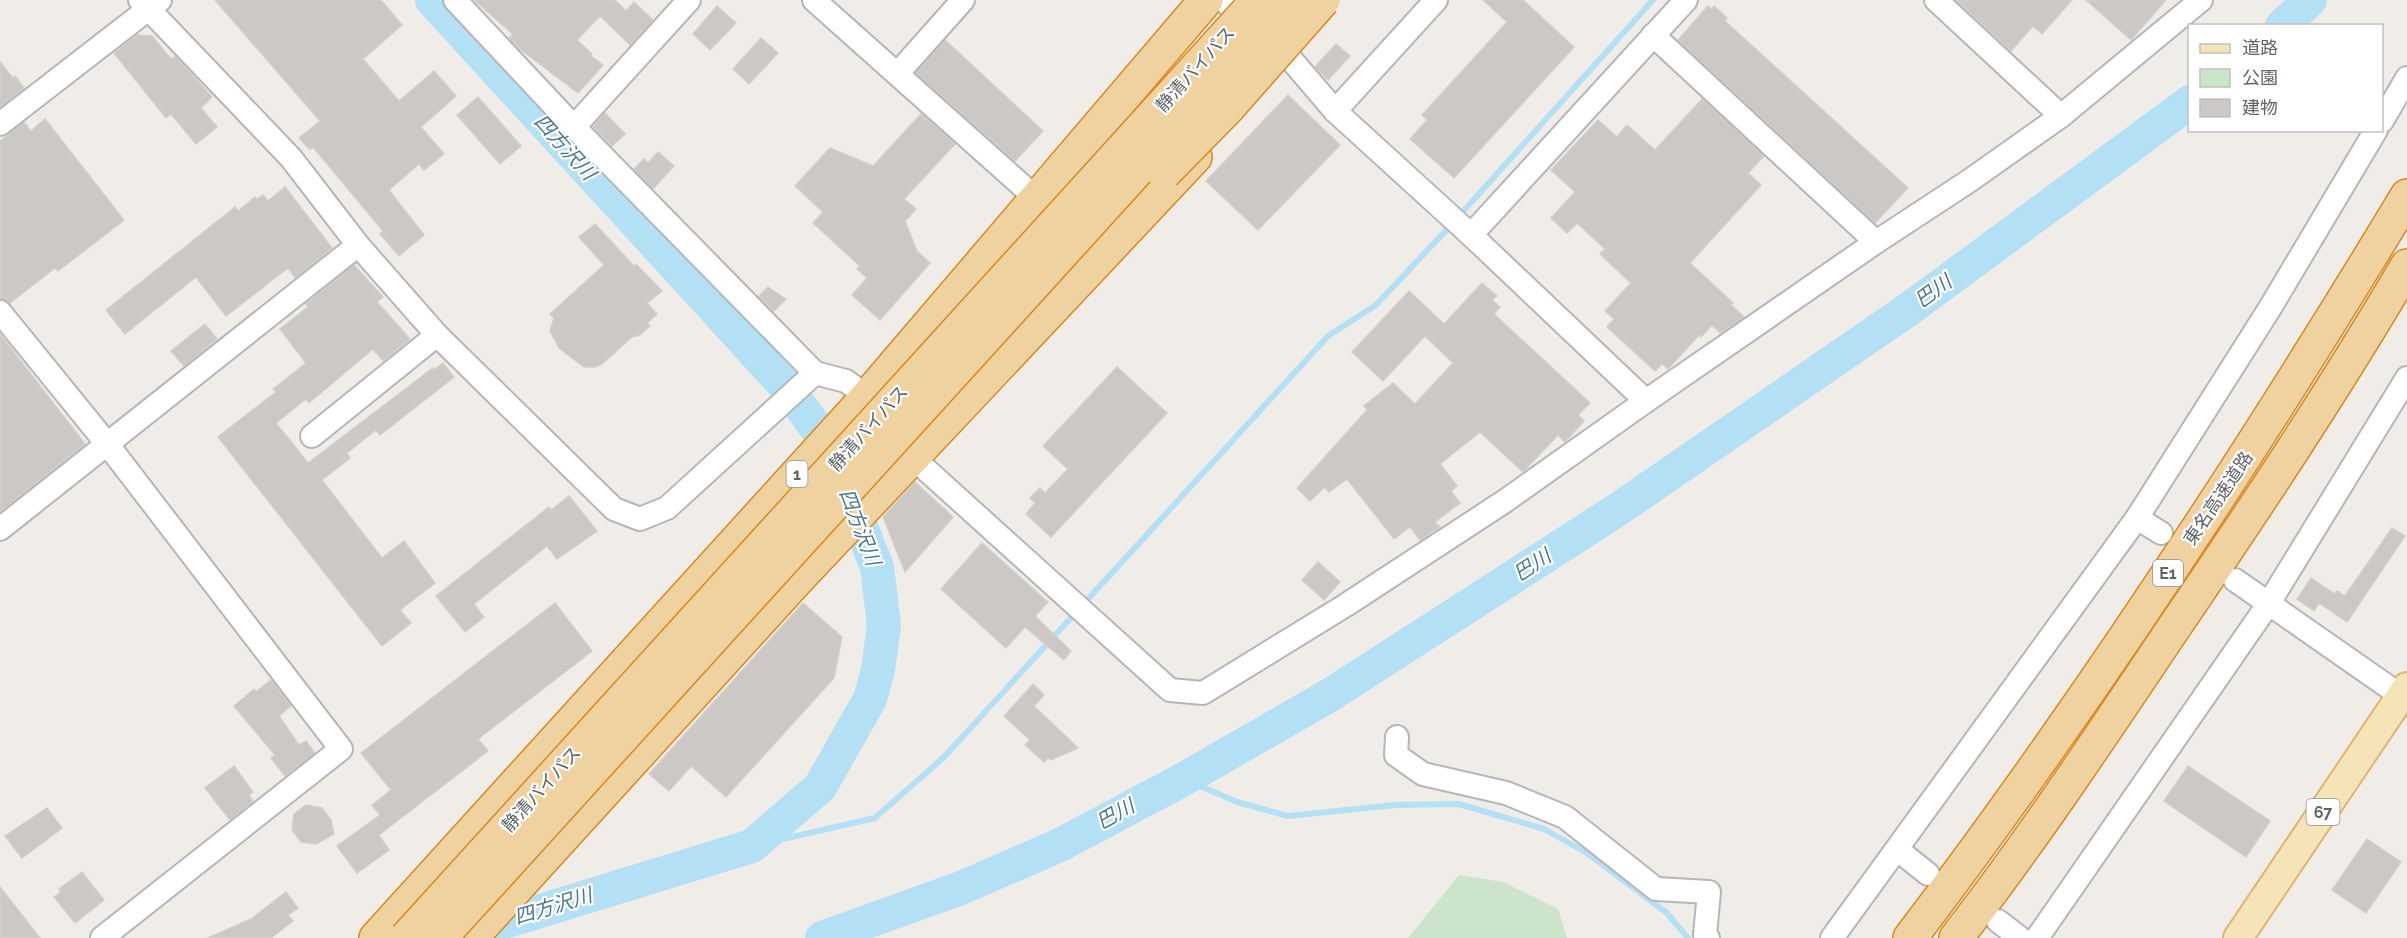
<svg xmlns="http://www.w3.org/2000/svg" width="2407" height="938" font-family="Raleway,'Noto Sans JP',sans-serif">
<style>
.green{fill:#cce4c9}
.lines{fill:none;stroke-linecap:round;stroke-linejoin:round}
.stream{stroke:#b4e0f5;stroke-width:6}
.river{stroke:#b4e0f5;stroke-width:34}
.building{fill:#cbc8c5;stroke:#d4cfc8;stroke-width:1.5}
.minor-casing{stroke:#b4b6b9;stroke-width:26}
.major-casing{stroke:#e0b472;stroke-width:32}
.highway-casing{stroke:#da891f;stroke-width:36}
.minor{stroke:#fff;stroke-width:22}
.major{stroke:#f5e4b8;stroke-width:28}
.highway{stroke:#f0d2a0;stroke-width:33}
.highway-bridge-casing{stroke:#da891f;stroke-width:36;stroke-linecap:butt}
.highway-bridge{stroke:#f0d2a0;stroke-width:33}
.labels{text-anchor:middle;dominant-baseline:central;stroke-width:4.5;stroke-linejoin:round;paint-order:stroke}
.shield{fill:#fff;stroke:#909295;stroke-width:1.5}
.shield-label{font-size:16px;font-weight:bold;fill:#606467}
.street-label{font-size:18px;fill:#606467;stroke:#fff}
.water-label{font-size:20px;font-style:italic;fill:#4b7795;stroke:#fff}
</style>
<rect width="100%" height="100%" fill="#f0ede9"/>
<polygon class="green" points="1459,875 1503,882 1558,909 1567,938 1408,938"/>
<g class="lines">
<g class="stream">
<polyline points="1459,216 1653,0"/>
<polyline points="1184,779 1237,802 1288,816 1395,805 1459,804 1544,829 1587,853 1667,913 1688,938"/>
<polyline points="752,846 875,818 944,757 1328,336 1376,305 1452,224"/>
</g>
<g class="river">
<polyline points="432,0 787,388 828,444 877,567 884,625 878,670 870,699 820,787 752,846 465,934"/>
<polyline points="2282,26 2310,0"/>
<polyline points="822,938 961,888 1060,845 1184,779 1330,695 1617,510 1909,309 2190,102"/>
</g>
</g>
<g class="building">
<polygon points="215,0 381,0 402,25 363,59 399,101 434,71 456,96 421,127 444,154 424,170 419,164 389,190 424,235 399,256 380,234 383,231 313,147 310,150 299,138 320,121"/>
<polygon points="474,0 615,0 626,11 634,2 653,20 630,45 600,16 577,40 592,54 591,56 603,65 578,93 520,49 509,38 513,34"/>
<polygon points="1483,0 1523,0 1574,47 1454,178 1410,139 1427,120 1422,115 1507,22"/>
<polygon points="1956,0 2072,0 2042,34 2033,26 2011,51"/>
<polygon points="2086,0 2166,0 2131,40"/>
<polygon points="717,6 736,23 710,50 693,34"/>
<polygon points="1708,6 1712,9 1714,6 1727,18 1725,21 1908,188 1875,223 1678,40"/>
<polygon points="137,35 152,36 171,59 175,56 212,97 201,108 217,127 196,144 171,114 166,118 114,53"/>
<polygon points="761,38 778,53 749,84 733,69"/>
<polygon points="945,40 1043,131 1015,161 916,73"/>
<polygon points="1336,44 1350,56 1328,80 1315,67"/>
<polygon points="0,62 13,78 15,76 24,88 0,107"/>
<polygon points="1288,95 1340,145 1258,230 1206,181"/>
<polygon points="478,97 521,146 500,164 457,115"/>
<polygon points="1702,99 1764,156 1748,173 1761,185 1690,263 1733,303 1731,305 1744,317 1720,333 1712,325 1701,337 1699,335 1668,369 1662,364 1655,371 1607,327 1614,319 1605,311 1631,283 1600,254 1605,249 1577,223 1567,233 1551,218 1575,192 1551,170 1598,120 1617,137 1627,125 1655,150"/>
<polygon points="605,113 625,134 612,146 593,127"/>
<polygon points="921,114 955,144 904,199 916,209 905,221 917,251 930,263 880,320 852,295 867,278 857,269 860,266 813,223 823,212 795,186 830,148 873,166"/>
<polygon points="45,119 124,220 58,271 55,268 10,303 0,299 0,141 24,122 31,131"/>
<polygon points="658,152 674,166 653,189 634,169 644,159 648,163"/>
<polygon points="285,187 332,248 295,278 288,268 226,316 196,277 125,334 106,310 235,207 238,211 255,197 257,199 263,195 268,201"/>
<polygon points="595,224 634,266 636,264 662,291 647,303 657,314 647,323 650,326 640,335 632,337 602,364 595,367 584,367 559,348 550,331 554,318 550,314 604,265 579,237"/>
<polygon points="354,265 383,297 377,302 410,339 383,361 373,349 309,403 306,399 276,423 308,463 433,368 434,370 443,363 454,377 380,435 376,430 347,453 350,458 322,480 382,558 404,541 435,583 400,610 411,623 382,646 218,437 276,392 273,389 306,363 280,329 308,307 306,304"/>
<polygon points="1482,283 1497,296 1492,300 1500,307 1494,314 1590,403 1578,415 1584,421 1565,442 1558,435 1523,472 1480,432 1440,464 1457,486 1451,491 1460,503 1435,522 1440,527 1420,540 1410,527 1394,539 1347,479 1329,492 1325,487 1310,501 1297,488 1367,410 1364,406 1393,383 1415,404 1453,363 1425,336 1383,381 1352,352 1409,291 1444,324"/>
<polygon points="768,287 786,299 774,311 759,296"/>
<polygon points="205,324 217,339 184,366 171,351"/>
<polygon points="0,334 85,444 0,512"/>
<polygon points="1117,367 1167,413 1051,537 1026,514 1035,503 1030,498 1040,488 1045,493 1068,469 1043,446"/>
<polygon points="915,482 953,517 905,572 883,517"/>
<polygon points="569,496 597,531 557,559 547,546 474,604 484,617 465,632 436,596 549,507 551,510"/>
<polygon points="2392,528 2405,536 2347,622 2319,603 2314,611 2297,599 2311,578 2335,594 2337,591 2345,596"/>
<polygon points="982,543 1048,602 1035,616 1071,651 1064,660 1025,627 1006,648 941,589"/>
<polygon points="1318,562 1340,582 1324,600 1302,580"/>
<polygon points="555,603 592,651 478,739 488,751 379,835 389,850 357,873 337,846 380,815 372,805 391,790 361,753"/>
<polygon points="803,603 842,637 834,678 726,797 691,766 669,791 649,774"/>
<polygon points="271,680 291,706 279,716 299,745 306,741 315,753 285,776 271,758 275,755 234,706 254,689 256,692"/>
<polygon points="1033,684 1044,695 1034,706 1078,748 1051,760 1048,758 1044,762 1025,745 1030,740 1004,716"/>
<polygon points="234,766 253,792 249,795 253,801 230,820 205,788"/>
<polygon points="2188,766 2270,821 2246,857 2164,801"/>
<polygon points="306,805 322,808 331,820 334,834 316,844 301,842 292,830 294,814"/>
<polygon points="47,808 62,828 22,858 5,836"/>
<polygon points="2367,839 2401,862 2366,913 2332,890"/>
<polygon points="82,872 104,900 75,923 54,897 61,892 59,889"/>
<polygon points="0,887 40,938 0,938"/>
<polygon points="286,892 298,908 288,915 293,921 271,938 208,938 251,919"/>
</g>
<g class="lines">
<g class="minor-casing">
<g id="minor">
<polyline points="140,0 291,158 358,245 437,335 614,509 640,519 667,508 815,373"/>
<polyline points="455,0 574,127 815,373 846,381 877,404"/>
<polyline points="814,0 1037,199"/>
<polyline points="1223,0 1289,57 1335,111 1471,235 1646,401"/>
<polyline points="1936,0 2061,116"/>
<polyline points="1653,35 1876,242"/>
<polyline points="898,73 963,0"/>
<polyline points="1335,111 1436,0"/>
<polyline points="2382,121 2407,78"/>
<polyline points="0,124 160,0"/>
<polyline points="574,127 689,0"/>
<polyline points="1471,235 1686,0"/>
<polyline points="0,312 108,445 341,749 102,938"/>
<polyline points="312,436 437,335"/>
<polyline points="912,457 1170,690 1203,693 1346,605 1505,501 1646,401 1876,242 1969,181 2061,116 2201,0"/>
<polyline points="2137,518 2161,533"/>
<polyline points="0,529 358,245"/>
<polyline points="2235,580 2407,700"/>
<polyline points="1397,737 1396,755 1423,774 1506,793 1565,817 1656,889 1709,892 1705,935 1708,938"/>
<polyline points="1898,850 1928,874"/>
<polyline points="1998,921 2020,938"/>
<polyline points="1832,938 2137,518 2270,308 2376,130"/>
<polyline points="2037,938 2269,603 2407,378"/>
</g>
</g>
<g class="major-casing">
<polyline id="major" points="2238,938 2407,687"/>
</g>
<g class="highway-casing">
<g id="highway">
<polyline points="376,938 868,396 1206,0"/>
<polyline points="471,938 795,582 1195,157"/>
<path d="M 1910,938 C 2090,701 2253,451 2407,196"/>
<path d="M 1956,938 C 2033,839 2103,733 2173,629 C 2254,510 2334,390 2407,266"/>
</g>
</g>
<use href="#minor" class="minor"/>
<use href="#major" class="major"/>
<use href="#highway" class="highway"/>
<g class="highway-bridge-casing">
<g id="highway-bridge">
<polyline points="1164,173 1225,111 1323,0"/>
<polyline points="406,938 1258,0"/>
<polyline points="440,938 1292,0"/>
</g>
</g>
<use href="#highway-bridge" class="highway-bridge"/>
</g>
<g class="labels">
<g class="shield">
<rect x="786.5" y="461" width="21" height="26" rx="4.5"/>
<rect x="2153" y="560" width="30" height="26" rx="4.5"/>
<rect x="2306.5" y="799" width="33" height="26" rx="4.5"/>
</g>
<g class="shield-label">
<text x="797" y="474">1</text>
<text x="2168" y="573">E1</text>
<text x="2323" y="812">67</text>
</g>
<g class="street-label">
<text transform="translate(1195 69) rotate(-48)">静清バイパス</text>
<text transform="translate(868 428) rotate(-48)">静清バイパス</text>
<text transform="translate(2218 498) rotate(-56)">東名高速道路</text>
<text transform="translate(541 789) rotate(-48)">静清バイパス</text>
</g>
<g class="water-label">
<text transform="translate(565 147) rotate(48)">四方沢川</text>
<text transform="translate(1933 291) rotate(-36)">巴川</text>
<text transform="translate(860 527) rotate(69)">四方沢川</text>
<text transform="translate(1532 565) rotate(-33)">巴川</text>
<text transform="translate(1115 814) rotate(-29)">巴川</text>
<text transform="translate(553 906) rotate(-17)">四方沢川</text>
</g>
</g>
<rect x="2188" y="24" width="195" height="108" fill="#ffffff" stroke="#bfc1c2" stroke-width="1.5"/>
<rect x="2200" y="44" width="30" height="9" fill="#f5e4b8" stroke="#bfc1c2" stroke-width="1.5"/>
<text x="2242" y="54" font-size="18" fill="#606467">道路</text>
<rect x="2200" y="69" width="30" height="18" fill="#cce4c9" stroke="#bfc1c2" stroke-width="1.5"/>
<text x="2242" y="84" font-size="18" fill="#606467">公園</text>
<rect x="2200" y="99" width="30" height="18" fill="#cbc8c5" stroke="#bfc1c2" stroke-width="1.5"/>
<text x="2242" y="114" font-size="18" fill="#606467">建物</text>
</svg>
